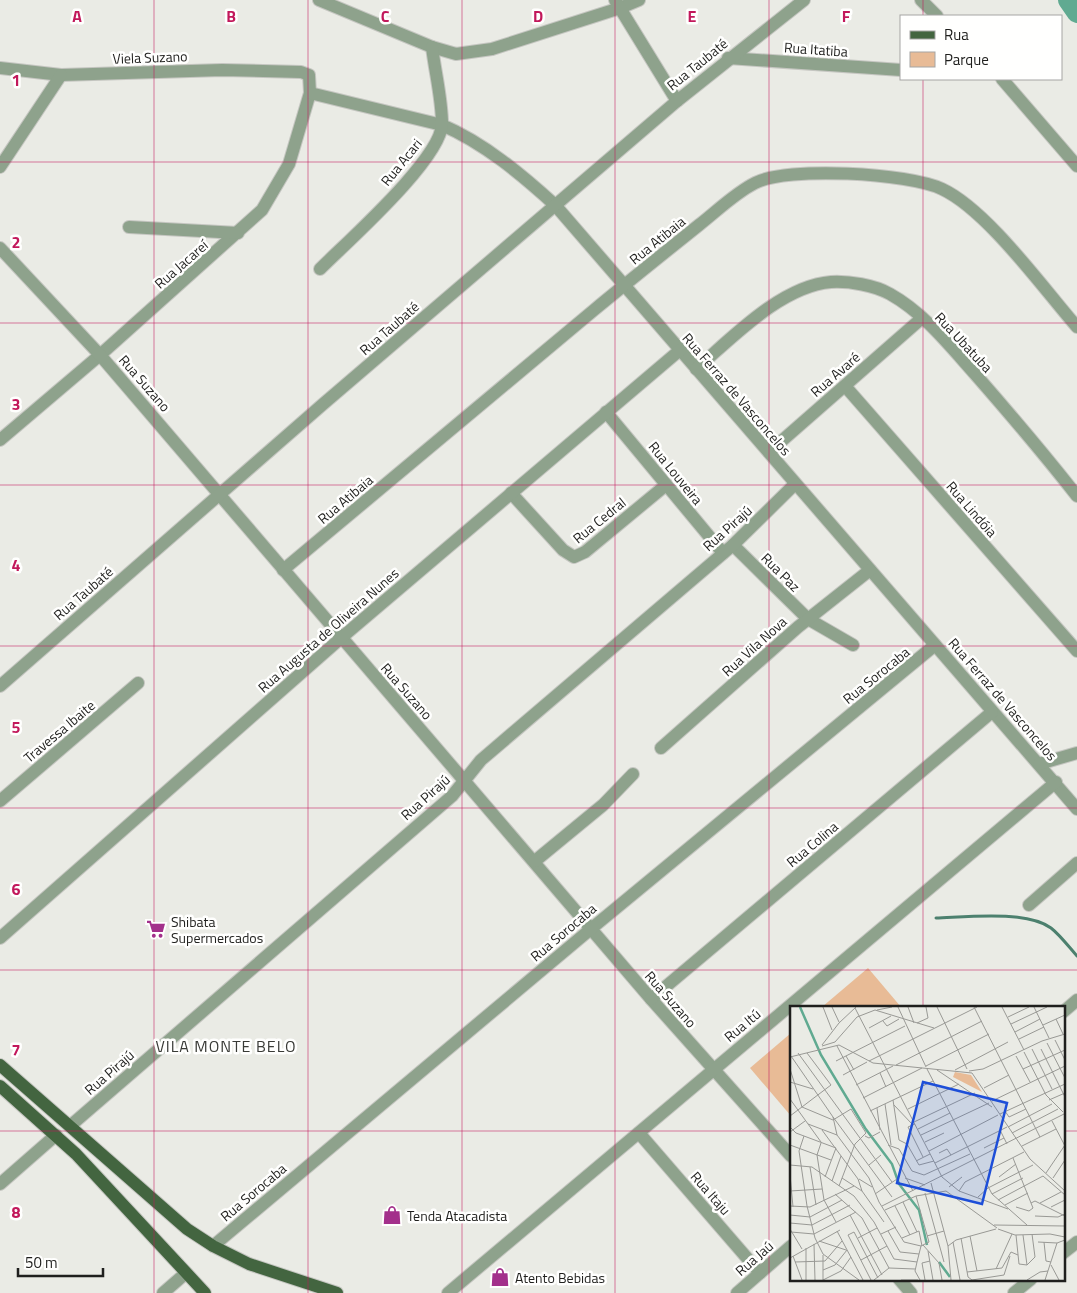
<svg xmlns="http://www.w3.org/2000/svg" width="1077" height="1293" font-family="'Titillium Web',sans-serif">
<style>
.green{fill:#e8bb96}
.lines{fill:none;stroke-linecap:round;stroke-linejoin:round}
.stream{stroke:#4c806e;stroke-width:3}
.river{stroke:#60aa91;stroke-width:20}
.minor-casing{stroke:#c5c6c1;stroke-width:14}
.major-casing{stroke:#c5c6c1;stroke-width:14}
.minor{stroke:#8ea28c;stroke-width:12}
.major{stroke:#436540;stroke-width:12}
.grid{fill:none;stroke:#c2185b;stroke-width:1;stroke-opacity:0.55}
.labels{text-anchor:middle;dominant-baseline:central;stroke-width:5;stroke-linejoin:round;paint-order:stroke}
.street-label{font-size:14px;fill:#1f1f1d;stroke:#fffffe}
.poi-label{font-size:14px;fill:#1f1f1d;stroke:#fffffe;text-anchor:start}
.quarter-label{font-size:16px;letter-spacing:1px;fill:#393a36;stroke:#fffffe}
.inset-river{fill:none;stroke:#60aa91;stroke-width:2.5}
.inset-road{fill:none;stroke:#999995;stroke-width:1}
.view{fill:#1d4ed8;fill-opacity:0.15;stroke:#1d4ed8;stroke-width:2.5}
.inset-edge{fill:none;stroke:#1f1f1d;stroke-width:2.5}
.grid-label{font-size:16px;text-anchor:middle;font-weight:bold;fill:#c2185b;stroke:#fffffe;stroke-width:5;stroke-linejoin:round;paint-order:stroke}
</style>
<rect width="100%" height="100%" fill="#eaebe5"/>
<g class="green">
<polygon points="868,968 901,1007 822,1007"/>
<polygon points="791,1033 791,1116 750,1068"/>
</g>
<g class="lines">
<path class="stream" d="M 936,918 C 966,917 1026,910 1051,928 C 1060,935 1069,947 1077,956"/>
<polyline class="river" points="1068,0 1077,13"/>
<g class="minor-casing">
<g id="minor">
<polyline points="319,0 432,47 456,54 492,49 620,8 639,0"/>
<polyline points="615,0 677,101"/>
<polyline points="921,0 937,16"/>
<polyline points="728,58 901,70"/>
<polyline points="0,68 61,75 222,70 301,72 309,75 310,93 289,164 262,210 100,355 0,440"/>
<polyline points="1002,79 1077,166"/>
<path d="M 310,93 L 442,125 C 484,143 522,175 555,205 L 1077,809"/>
<polyline points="0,167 61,75"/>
<polyline points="129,227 238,233"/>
<polyline points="0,248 100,355 651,999 791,1156"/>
<path d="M 320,269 C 347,242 441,159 442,124 C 442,99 435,72 432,47"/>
<path d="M 696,369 C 732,338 781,286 831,282 C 849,281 874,285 890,294 C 924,313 949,345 975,374 C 1010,414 1044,454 1077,496"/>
<polyline points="845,386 1077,651"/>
<polyline points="606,412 723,553"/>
<polyline points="769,452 922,318"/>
<polyline points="511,493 563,550 574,557 585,552 666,485"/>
<polyline points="733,545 808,619 853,645"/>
<path d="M 283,570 C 387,483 491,397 594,310 C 629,281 664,253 699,225 C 717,211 735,193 755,183 C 787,166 908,173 942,189 C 987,210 1043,288 1077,327"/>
<polyline points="0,686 322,405 677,101 804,0"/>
<polyline points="661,748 798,627 870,570"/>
<polyline points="1039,764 1077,753"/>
<polyline points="0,801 138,683"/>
<polyline points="535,861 603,805 633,774"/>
<polyline points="1029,905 1077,863"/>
<polyline points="0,938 341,638 680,350"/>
<polyline points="651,999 992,712"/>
<polyline points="1063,1012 1077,1000"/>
<polyline points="70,1126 452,796 481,760 733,545 795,484"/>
<polyline points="639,1133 760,1273"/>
<polyline points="0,1184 56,1135"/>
<polyline points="213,1246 592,928 935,645"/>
<polyline points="1063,1253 1077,1242"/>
<polyline points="899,1279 911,1293"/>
<polyline points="163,1293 186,1273"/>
<polyline points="448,1293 1056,782"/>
<polyline points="737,1293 791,1246"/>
<polyline points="1014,1293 1031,1279"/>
</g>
</g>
<g class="major-casing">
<g id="major">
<polyline points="0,1065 187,1229 213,1246 249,1264 337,1293"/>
<polyline points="0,1086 76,1154 205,1293"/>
</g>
</g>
<use href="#minor" class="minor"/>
<use href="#major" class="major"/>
</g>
<path class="grid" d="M 154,0 L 154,1293M 308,0 L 308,1293M 462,0 L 462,1293M 615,0 L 615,1293M 769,0 L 769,1293M 923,0 L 923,16M 923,79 L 923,1007M 0,162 L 1077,162M 0,323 L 1077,323M 0,485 L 1077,485M 0,646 L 1077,646M 0,808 L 1077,808M 0,970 L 1077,970M 0,1131 L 791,1131M 1063,1131 L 1077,1131M 923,1279 L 923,1293"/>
<defs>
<g id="supermarket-bare" transform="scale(1.5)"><path d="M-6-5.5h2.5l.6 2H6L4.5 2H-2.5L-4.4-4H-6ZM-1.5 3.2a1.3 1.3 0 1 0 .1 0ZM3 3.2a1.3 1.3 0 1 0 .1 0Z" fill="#a3308b" stroke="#fffffe" stroke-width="2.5" paint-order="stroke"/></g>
<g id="shop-bare" transform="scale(1.5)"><path d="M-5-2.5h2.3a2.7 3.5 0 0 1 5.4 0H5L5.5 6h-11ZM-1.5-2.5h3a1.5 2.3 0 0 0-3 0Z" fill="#a3308b" stroke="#fffffe" stroke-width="2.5" paint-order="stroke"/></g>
</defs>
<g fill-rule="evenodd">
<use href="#supermarket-bare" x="156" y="929"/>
<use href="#shop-bare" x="392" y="1215"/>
<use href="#shop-bare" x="500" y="1277"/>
</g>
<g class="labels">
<g class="street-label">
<text transform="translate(816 49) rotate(4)">Rua Itatiba</text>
<text transform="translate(150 57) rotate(-2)">Viela Suzano</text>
<text transform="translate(697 64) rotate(-39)">Rua Taubaté</text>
<text transform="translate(401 162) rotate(-51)">Rua Acari</text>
<text transform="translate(657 240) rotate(-39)">Rua Atibaia</text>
<text transform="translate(181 264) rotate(-41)">Rua Jacareí</text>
<text transform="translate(389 328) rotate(-41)">Rua Taubaté</text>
<text transform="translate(964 342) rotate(47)">Rua Ubatuba</text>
<text transform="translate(835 374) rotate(-41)">Rua Avaré</text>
<text transform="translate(145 383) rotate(49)">Rua Suzano</text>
<text transform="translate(737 394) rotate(49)">Rua Ferraz de Vasconcelos</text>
<text transform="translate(676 473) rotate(51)">Rua Louveira</text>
<text transform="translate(345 499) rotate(-40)">Rua Atibaia</text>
<text transform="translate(972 509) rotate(49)">Rua Lindóia</text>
<text transform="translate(599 520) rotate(-39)">Rua Cedral</text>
<text transform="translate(727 528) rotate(-42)">Rua Pirajú</text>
<text transform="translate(781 572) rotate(45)">Rua Paz</text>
<text transform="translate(83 593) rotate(-41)">Rua Taubaté</text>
<text transform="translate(328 630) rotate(-41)">Rua Augusta de Oliveira Nunes</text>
<text transform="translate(754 646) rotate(-42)">Rua Vila Nova</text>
<text transform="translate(876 675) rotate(-39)">Rua Sorocaba</text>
<text transform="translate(407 691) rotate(49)">Rua Suzano</text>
<text transform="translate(1003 699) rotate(49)">Rua Ferraz de Vasconcelos</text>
<text transform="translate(59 731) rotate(-40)">Travessa Ibaite</text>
<text transform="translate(425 797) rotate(-42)">Rua Pirajú</text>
<text transform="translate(812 844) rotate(-40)">Rua Colina</text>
<text transform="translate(563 932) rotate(-40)">Rua Sorocaba</text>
<text transform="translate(671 999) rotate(49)">Rua Suzano</text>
<text transform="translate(742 1025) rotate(-40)">Rua Itú</text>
<text transform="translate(109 1072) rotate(-41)">Rua Pirajú</text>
<text transform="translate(253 1192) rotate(-40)">Rua Sorocaba</text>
<text transform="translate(711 1193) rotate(49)">Rua Itaju</text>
<text transform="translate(754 1258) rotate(-41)">Rua Jaú</text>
</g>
<g class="poi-label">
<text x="171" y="921">Shibata<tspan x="171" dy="16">Supermercados</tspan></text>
<text x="407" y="1215">Tenda Atacadista</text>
<text x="515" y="1277">Atento Bebidas</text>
</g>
<g class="quarter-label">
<text x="226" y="1046">VILA MONTE BELO</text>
</g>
</g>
<g transform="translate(790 1006)">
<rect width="275" height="275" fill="#eaebe5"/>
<path d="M 165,66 L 181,69 L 192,86 L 163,71 Z" fill="#e8bb96"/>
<path class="inset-river" d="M 10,1 L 31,49 L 75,122 L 102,158 L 109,178 L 129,204 L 137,239M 149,256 L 160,271"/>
<path class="inset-road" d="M 33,1 L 42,24M 42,1 L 49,16M 108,1 L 136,61M 118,1 L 124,17M 147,1 L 177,63M 184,1 L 250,131M 212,1 L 234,44M 244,1 L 259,32M 65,2 L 152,171 L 169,185M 87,4 L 102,1M 218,11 L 239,1M 266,13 L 273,28M 93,15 L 97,20 L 109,13M 127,17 L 138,12 L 136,1M 221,18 L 257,1M 253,19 L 275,9M 79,22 L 101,10M 225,26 L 250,13M 229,33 L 254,21M 265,34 L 275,54M 257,37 L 275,72M 32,39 L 49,17 L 66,1M 32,40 L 45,36 L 67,11 L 85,4 L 144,22M 47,40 L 123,185M 242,43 L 262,83M 251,43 L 275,91M 234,46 L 256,89 L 273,106M 8,47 L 102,176M 1,50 L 43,111 L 47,129M 56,50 L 64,64M 226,50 L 240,76M 0,51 L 49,39 L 83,57 L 182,67 L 240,153 L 275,185M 46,55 L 115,20M 79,55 L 187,1M 106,59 L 192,15M 136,60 L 199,28M 0,63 L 12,101 L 43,114 L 61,103 L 76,127 L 65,138 L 49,180M 137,63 L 202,188 L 237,219M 233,63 L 275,44M 147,64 L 202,101M 165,64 L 218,36M 179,65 L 193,63 L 252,35 L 275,28M 90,67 L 96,81M 53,69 L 77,56M 0,76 L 23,83M 66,79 L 103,60M 194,82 L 219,69M 73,92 L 132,62M 0,93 L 31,136M 103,94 L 109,134 L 117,138 L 129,159 L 144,155M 259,94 L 275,87M 202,95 L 275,60M 95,98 L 101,139M 104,99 L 122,118M 87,102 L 90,124M 118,103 L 169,78M 80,105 L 143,75M 215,105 L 219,111 L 236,103M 210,108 L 275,78M 0,110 L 41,79 L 17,47M 43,111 L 102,191M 262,115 L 275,140M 124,116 L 185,87M 18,118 L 47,129 L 79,172 L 89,196 L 114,236 L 131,240 L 139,236 L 126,190M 125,118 L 118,121 L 133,151M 0,121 L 6,127 L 46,142 L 35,171M 218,121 L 262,98M 128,123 L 160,107M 32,124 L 68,173 L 72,185 L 94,216M 210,124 L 217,138M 0,126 L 15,115M 222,127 L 268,103M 131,129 L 199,97M 14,130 L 9,145 L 17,200 L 25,232 L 33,248 L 69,274M 75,130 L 79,132 L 90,126M 135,136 L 154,127M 31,137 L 27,149 L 34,194 L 46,216M 0,139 L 41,154M 98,139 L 109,143 L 122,165 L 134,169 L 180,148M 232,140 L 266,123M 194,142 L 214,132M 139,145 L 208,109M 149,147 L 157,143 L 161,149M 223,152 L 243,202 L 239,205 L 226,201M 126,155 L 140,148M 145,157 L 217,121M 0,159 L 22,161 L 64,190 L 84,216 L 104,253 L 127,256 L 125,265 L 130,274M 79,159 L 91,149M 20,161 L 26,199M 256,167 L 275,139M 0,169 L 3,201M 209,171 L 226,158M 52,172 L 72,185M 115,172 L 135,179M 263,172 L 275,154M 69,173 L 82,181M 42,175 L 51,150M 141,177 L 158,240M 159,181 L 172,171M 0,185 L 32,183M 135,187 L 154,256M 45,188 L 72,212 L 99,262M 85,188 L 107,173M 202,188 L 233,172M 188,191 L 198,182 L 243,159M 208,194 L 253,170 L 275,189M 113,196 L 127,226M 241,197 L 245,195 L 275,210M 250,197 L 271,186M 215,199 L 238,187M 0,200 L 20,201 L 64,180M 92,200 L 274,108M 105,200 L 120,229M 261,201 L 275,194M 218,203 L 169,185 L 175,176 L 234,146M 95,204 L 126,190 L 156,185 L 207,222M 0,209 L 20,211 L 52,194M 60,209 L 92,269M 245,210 L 268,211 L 275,208M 0,217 L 22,219 L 60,199M 204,219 L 275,220M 0,223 L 12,243M 208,223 L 225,229 L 260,228 L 275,231M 47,225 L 73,274M 98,225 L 110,246 L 129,248M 1,226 L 24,228 L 66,206M 91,228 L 106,221M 226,229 L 229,258 L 237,259M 233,229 L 237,259M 137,230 L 154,225M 180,230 L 187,265M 68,232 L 87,222M 112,232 L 129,225 L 132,240M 171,232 L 178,271 L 182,274 L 214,269 L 220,250M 29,235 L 56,244M 163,236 L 170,274M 248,236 L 267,237M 254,236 L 256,255 L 261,256M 24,238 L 25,274M 133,239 L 149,257 L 152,274M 16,242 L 16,274M 138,245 L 143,274M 3,250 L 12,274M 0,252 L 50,224M 71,254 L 97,240M 5,256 L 35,255 L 52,235M 127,256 L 131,240M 237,259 L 245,251 L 242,228M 261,259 L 269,274M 206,263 L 222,228M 33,264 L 45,259 L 57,244M 177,266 L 212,262 L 221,246 L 228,249M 33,274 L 51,265 L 61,251M 33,274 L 33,249M 81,274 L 58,229 L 64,226 L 88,272M 84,274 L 99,262 L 125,263M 111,274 L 128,274M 135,274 L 132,257 L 140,255M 161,274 L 158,240 L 166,234 L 206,223M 237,274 L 250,266 L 258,265M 255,274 L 267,237 L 275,234"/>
<path class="view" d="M 133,76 L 217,97 L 192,198 L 107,177 Z"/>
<rect width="275" height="275" class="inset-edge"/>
</g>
<g class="grid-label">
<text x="77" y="22">A</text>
<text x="231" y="22">B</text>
<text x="385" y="22">C</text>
<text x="538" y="22">D</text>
<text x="692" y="22">E</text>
<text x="846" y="22">F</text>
<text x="16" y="86">1</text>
<text x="16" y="248">2</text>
<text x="16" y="410">3</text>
<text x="16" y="571">4</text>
<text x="16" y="733">5</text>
<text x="16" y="895">6</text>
<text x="16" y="1056">7</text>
<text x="16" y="1218">8</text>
</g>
<rect x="900" y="15" width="162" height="65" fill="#fffffe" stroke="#a5a5a4"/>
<rect x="910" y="31" width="25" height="8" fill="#436540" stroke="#a5a5a4"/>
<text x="944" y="40" font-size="15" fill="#1f1f1d">Rua</text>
<rect x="910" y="52" width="25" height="15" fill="#e8bb96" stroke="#a5a5a4"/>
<text x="944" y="65" font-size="15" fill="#1f1f1d">Parque</text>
<path d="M18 1268v8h85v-8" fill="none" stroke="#1f1f1d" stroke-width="2.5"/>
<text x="25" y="1268" font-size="15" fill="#1f1f1d" stroke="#fffffe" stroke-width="4" paint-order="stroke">50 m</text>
</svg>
